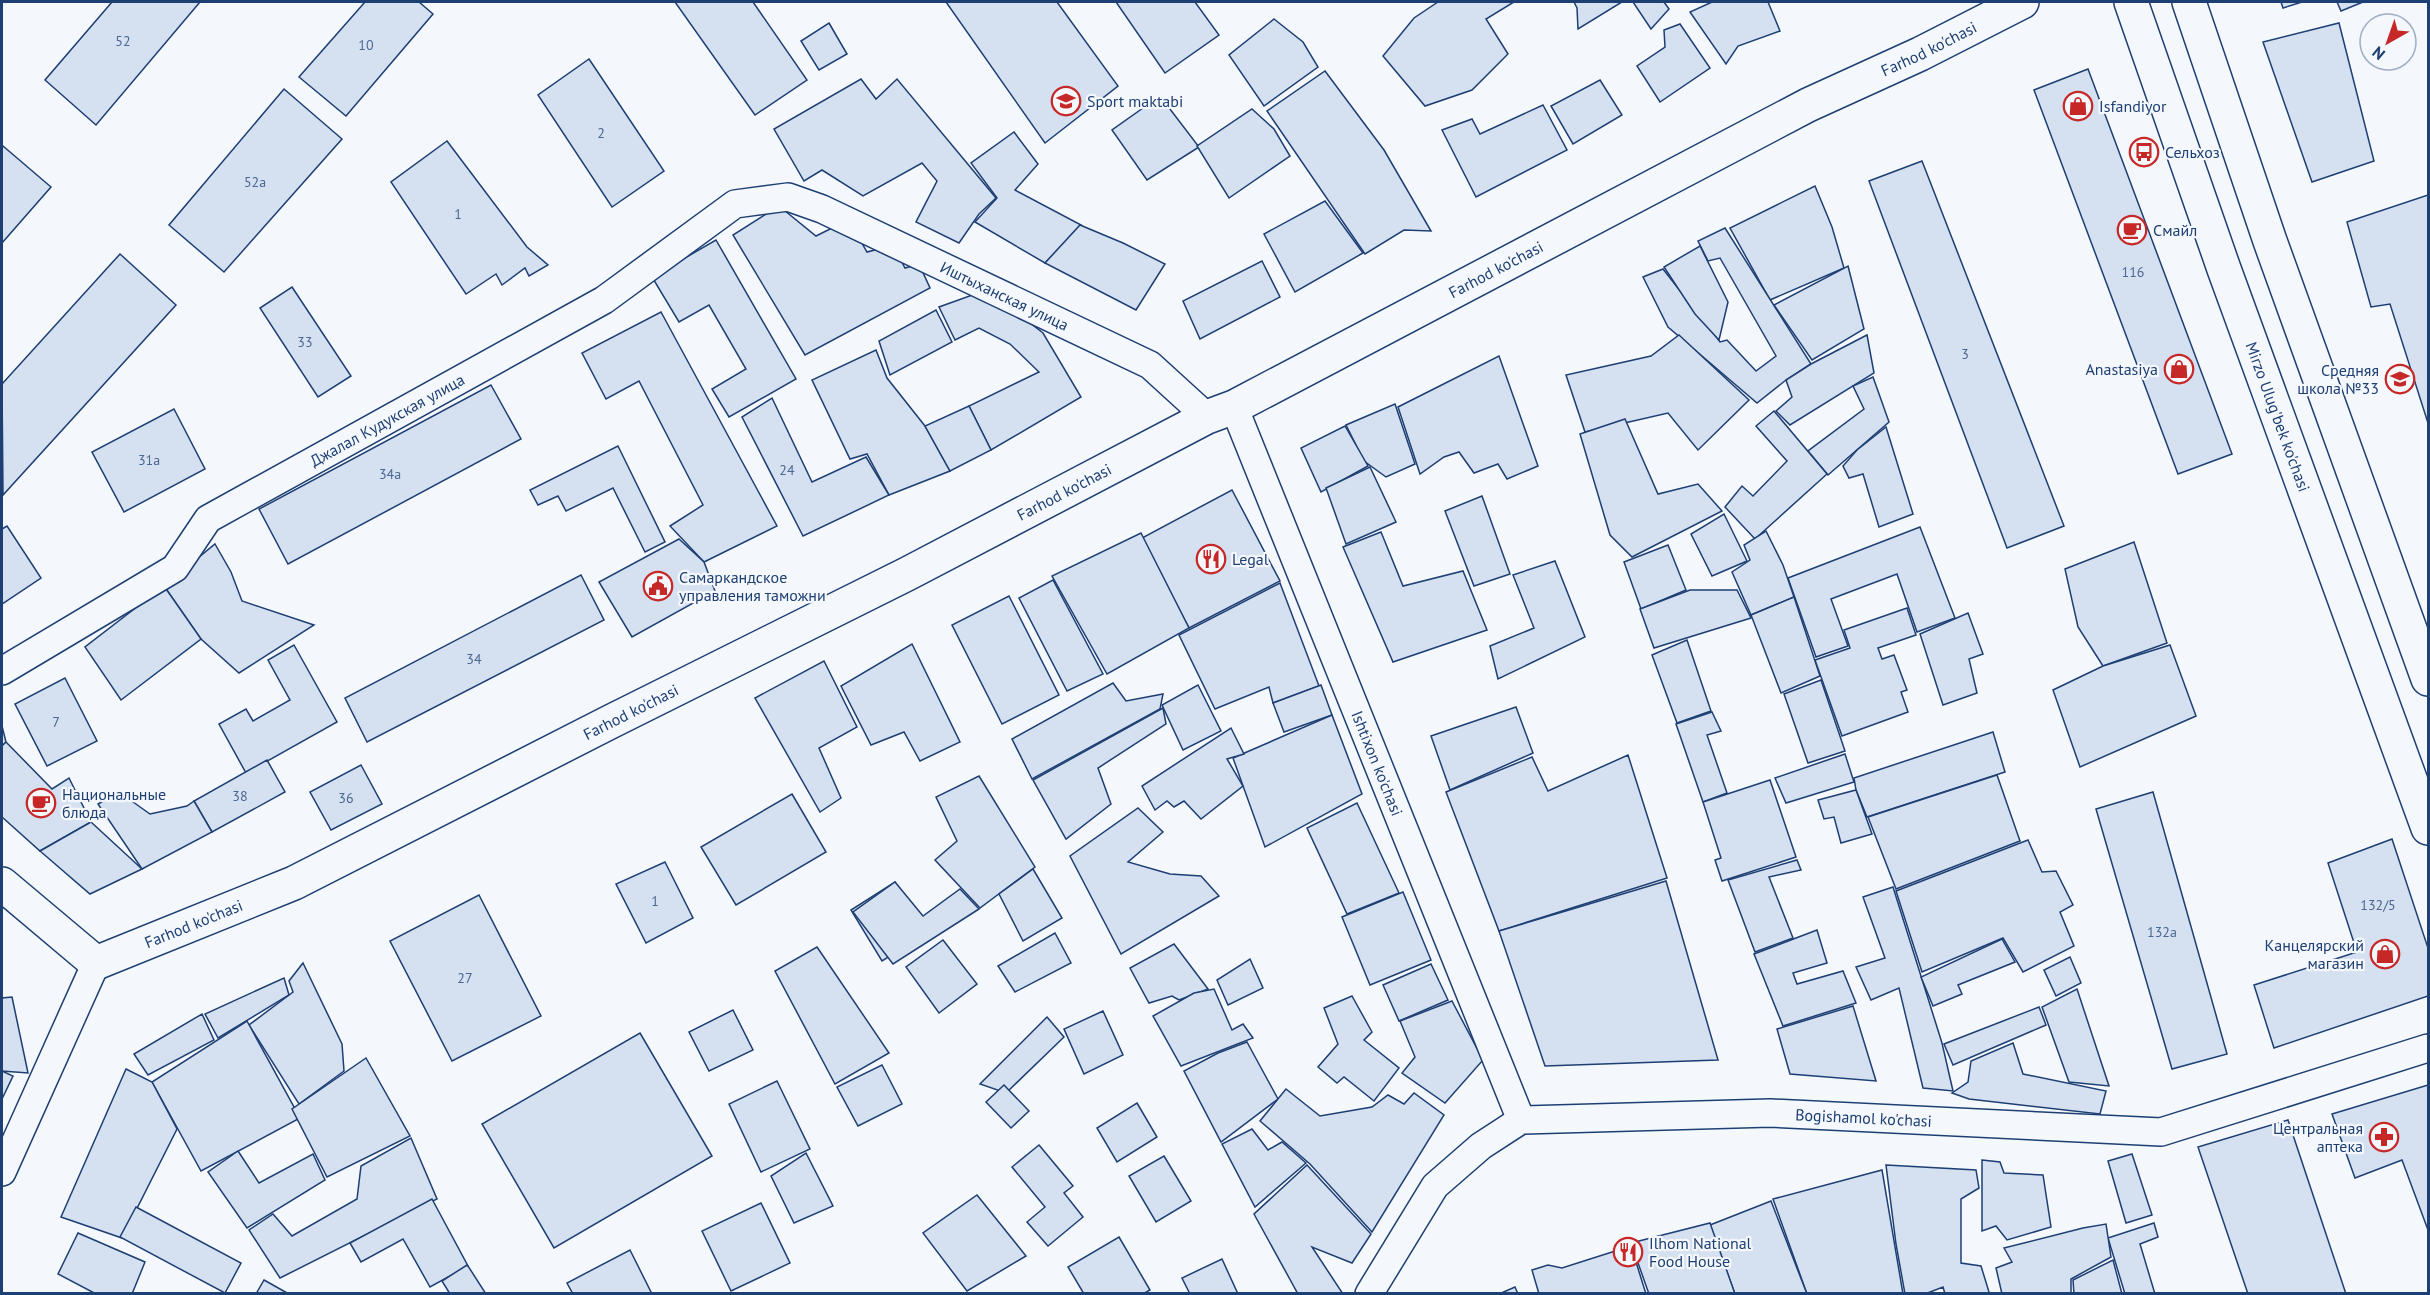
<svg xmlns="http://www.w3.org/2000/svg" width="2430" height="1295" font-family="'PT Sans',sans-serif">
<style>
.building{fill:#d5e0f0;stroke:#1d3f73;stroke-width:1.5}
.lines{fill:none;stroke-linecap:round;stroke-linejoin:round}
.minor-casing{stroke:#1d3f73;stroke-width:30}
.tertiary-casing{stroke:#1d3f73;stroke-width:36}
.primary-casing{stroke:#1d3f73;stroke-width:36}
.minor{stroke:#f4f7fb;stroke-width:27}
.tertiary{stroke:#f4f7fb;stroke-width:33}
.primary{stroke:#f4f7fb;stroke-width:33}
.labels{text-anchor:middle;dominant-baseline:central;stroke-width:4.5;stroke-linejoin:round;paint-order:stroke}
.number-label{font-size:14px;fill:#4b6792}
.street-label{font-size:16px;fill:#1d3f73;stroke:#f4f7fb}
.poi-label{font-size:16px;fill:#1d3f73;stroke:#f4f7fb;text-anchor:start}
</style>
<rect width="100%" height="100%" fill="#f4f7fb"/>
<g class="building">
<polygon points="112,2 200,2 96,125 45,80"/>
<polygon points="365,2 419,2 433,14 346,116 299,77"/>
<polygon points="675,2 753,2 807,80 755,115"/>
<polygon points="946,2 1057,2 1118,86 1045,143"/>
<polygon points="1116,2 1195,2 1219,35 1165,73"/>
<polygon points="1438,2 1514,2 1486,19 1508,54 1472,90 1425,106 1383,56 1414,18"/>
<polygon points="1574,2 1622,2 1578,29 1577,8"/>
<polygon points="1633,2 1664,2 1669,9 1651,29"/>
<polygon points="1712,2 1768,2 1780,31 1738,46 1726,64 1690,12"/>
<polygon points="2281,2 2302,2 2283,8"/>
<polygon points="2337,2 2363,2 2341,11"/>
<polygon points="1274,19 1303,42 1318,67 1264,106 1229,55"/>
<polygon points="829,23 847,54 819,70 801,41"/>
<polygon points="2339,23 2374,161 2312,182 2263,42"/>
<polygon points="1680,24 1710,68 1660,102 1637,66 1665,47 1664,30"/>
<polygon points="589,59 664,171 612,207 538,95"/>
<polygon points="2088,69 2232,454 2178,474 2034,90"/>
<polygon points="1325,71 1384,150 1431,231 1404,230 1365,254 1267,111"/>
<polygon points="861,79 876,99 897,79 996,198 979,214 959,243 916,222 937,181 922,163 863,196 822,170 804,181 774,129"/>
<polygon points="1600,80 1622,115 1573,144 1551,106"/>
<polygon points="284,89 342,139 224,272 169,225"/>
<polygon points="1160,96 1199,147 1147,180 1112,130"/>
<polygon points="1543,105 1567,150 1476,197 1442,130 1472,119 1480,134"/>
<polygon points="1252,109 1274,129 1290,156 1229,198 1197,146"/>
<polygon points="1014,132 1038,164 1015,190 1081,225 1045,263 975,222 997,198 971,163"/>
<polygon points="447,141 527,247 548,265 529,276 525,268 502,285 496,274 466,294 391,182"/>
<polygon points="3,146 51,187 2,243 2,148"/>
<polygon points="1922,161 2064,526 2007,548 1869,181"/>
<polygon points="1815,186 1832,227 1844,268 1770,300 1730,228"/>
<polygon points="2428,195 2428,423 2390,304 2371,307 2347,222"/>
<polygon points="1325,201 1363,253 1295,292 1264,234"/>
<polygon points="779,206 816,236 834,227 854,229 867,252 893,245 905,268 919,264 930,288 805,355 733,235"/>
<polygon points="1080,225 1123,243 1165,264 1136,310 1045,263"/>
<polygon points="1725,228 1811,364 1786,380 1757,403 1668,327 1643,277 1663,269 1720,342 1727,340 1756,371 1776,356 1720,258 1708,261 1698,241"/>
<polygon points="716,240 796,379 729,417 712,389 746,369 709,305 679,322 652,277"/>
<polygon points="1700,246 1728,302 1719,340 1695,314 1664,267"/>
<polygon points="120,254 176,305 3,495 2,384"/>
<polygon points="1262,261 1280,297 1200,339 1183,301"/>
<polygon points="1848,266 1864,329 1812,360 1774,305"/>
<polygon points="292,287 351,376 318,397 260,308"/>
<polygon points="975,294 1017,313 1043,333 1081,397 991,450 969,406 1039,372 1010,344 979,328 955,340 939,307"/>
<polygon points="936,310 952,342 890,375 879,341"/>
<polygon points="661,312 777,526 704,562 670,526 703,505 639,381 606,399 582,353"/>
<polygon points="1679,335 1749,400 1698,450 1668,413 1585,432 1566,375 1651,356"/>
<polygon points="1867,335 1874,373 1790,425 1776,411 1792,397 1786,380 1811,364"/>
<polygon points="876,350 887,378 925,426 950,471 889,495 867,454 850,459 812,380"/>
<polygon points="1499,356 1538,466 1507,479 1498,464 1474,473 1459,452 1444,457 1420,474 1398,407"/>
<polygon points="1873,377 1889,422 1828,475 1808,451 1864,409 1853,386"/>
<polygon points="491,385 521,439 288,564 259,509"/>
<polygon points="772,398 812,482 866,457 889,495 803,536 742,417"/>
<polygon points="1395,404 1415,464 1386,477 1364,461 1346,425"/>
<polygon points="969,406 991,450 950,471 925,426"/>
<polygon points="174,409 205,469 124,512 92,452"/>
<polygon points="1774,411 1827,474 1755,539 1725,507 1742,486 1753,496 1787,461 1756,426"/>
<polygon points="1625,419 1658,494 1698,484 1722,511 1632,557 1610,535 1580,434"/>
<polygon points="1345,426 1368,466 1321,492 1301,448"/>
<polygon points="1886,427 1913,514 1879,527 1863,474 1849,478 1843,466 1857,450"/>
<polygon points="618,446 665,542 645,552 613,488 566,511 558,496 538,505 530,490"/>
<polygon points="1370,467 1396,522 1346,544 1326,488"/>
<polygon points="1232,490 1280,581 1189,628 1142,538"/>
<polygon points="1482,496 1510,574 1474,586 1445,511"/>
<polygon points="1724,514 1747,561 1712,576 1691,534"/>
<polygon points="7,526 41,578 2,604 2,529"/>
<polygon points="1920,527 1955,618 1917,632 1897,574 1831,599 1848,646 1816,657 1788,578"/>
<polygon points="1766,531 1783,565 1794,597 1751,615 1732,572 1750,560 1744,545"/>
<polygon points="1381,532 1403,586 1463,571 1487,630 1393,662 1343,547"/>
<polygon points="1141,533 1189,628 1107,674 1052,576"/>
<polygon points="679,539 704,562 715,591 632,637 599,582"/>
<polygon points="2134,542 2167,643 2103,666 2078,627 2065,569"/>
<polygon points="215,544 231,572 242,601 314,625 239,673 201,639 164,586"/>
<polygon points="1668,545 1686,590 1641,609 1624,562"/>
<polygon points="1555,561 1585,637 1498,679 1490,646 1534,628 1513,575"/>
<polygon points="581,575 604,620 367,742 345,698"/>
<polygon points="1053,580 1103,674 1067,691 1019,598"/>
<polygon points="1280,583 1319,686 1273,703 1269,687 1215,709 1179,635"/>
<polygon points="164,586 201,639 121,700 85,647"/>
<polygon points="1690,590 1737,590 1751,618 1654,648 1640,609"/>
<polygon points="1009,596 1059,695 1002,724 952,625"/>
<polygon points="1794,597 1820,676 1781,693 1751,615"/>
<polygon points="1907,608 1916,635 1878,648 1882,659 1894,655 1907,690 1901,692 1908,712 1842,736 1815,660 1850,648 1844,630"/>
<polygon points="1968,613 1983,654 1969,659 1977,693 1943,705 1920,634"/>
<polygon points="1687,640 1711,711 1677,723 1652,655"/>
<polygon points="912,644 960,742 920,761 904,732 871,745 841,686"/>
<polygon points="294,645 337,722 246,773 219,724 246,709 253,721 290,700 268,660"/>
<polygon points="2170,645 2196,716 2080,767 2053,690 2103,666"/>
<polygon points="824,661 857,727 819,748 841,798 820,812 755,698"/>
<polygon points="65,678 97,741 47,766 15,704"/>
<polygon points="1821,680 1845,751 1808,763 1784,694"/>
<polygon points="1113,683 1126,701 1163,694 1160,709 1032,779 1012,739"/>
<polygon points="1198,685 1221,731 1183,750 1162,705"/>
<polygon points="1321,685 1332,715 1284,732 1273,703"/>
<polygon points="1516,707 1533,753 1450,790 1431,736"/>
<polygon points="1163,708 1166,724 1098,768 1111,804 1066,839 1033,780"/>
<polygon points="1712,712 1721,731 1707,735 1727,793 1703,802 1676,724"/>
<polygon points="1332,715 1362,794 1265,847 1233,758"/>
<polygon points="2,726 6,742 2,746"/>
<polygon points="1231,728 1244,754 1227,759 1243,786 1201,819 1184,801 1174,807 1167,801 1155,810 1142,786"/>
<polygon points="1993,732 2005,772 1867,817 1856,790 1854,778"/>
<polygon points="6,742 52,789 69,778 91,822 40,851 2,817 2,746"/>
<polygon points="1845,754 1854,782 1786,803 1775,778"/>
<polygon points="1628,755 1667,878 1499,931 1446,792 1532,757 1548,791"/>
<polygon points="267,760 285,792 212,832 194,801"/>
<polygon points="361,765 382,804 331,830 310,792"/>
<polygon points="1997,775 2020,841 1896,889 1868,817"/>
<polygon points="979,776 1035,867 980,908 935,860 957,841 936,797"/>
<polygon points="1770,780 1796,857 1722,881 1715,860 1721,858 1703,802"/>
<polygon points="1856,790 1872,834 1841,843 1834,817 1824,819 1818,800"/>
<polygon points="119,792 150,814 187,806 194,801 212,832 142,869 98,804"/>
<polygon points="2153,792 2227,1054 2172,1069 2096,809"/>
<polygon points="792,794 826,852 736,905 701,847"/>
<polygon points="1357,803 1399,893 1347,914 1307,828"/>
<polygon points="1138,808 1163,832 1128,862 1170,874 1201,876 1219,896 1121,954 1070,856"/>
<polygon points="91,822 142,869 90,894 40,851"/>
<polygon points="2392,839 2428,948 2428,996 2274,1048 2254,985 2357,952 2328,863"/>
<polygon points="2028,840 2042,872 2056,871 2073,905 2060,912 2074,946 2023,972 2003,938 1922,972 1896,891"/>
<polygon points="1797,860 1801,870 1769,877 1793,938 1755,952 1728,880"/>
<polygon points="665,862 693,918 646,943 616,884"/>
<polygon points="1033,869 1062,918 1023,941 999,894"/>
<polygon points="1666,881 1718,1060 1545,1066 1499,931"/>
<polygon points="895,882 927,933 882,961 851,910"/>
<polygon points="895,882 923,916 960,889 979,909 893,964 853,912"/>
<polygon points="1893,887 1942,1043 1953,1091 1923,1088 1899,988 1871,1000 1856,967 1885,958 1863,897"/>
<polygon points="1403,892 1431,960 1370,985 1342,917"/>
<polygon points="479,895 541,1016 452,1061 390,941"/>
<polygon points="1817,930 1827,963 1793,973 1797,984 1843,971 1856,1003 1783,1026 1754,954"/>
<polygon points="1055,933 1071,963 1015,992 998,966"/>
<polygon points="2002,939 2015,962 1958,985 1962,994 1933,1006 1921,977"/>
<polygon points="943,940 977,984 939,1013 906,967"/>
<polygon points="1174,944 1208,989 1179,1000 1172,996 1149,1003 1130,968"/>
<polygon points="817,947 889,1053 835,1084 775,971"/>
<polygon points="2070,957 2081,983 2056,996 2044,970"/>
<polygon points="1250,959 1263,988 1228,1005 1217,980"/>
<polygon points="303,963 342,1044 344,1071 299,1104 249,1025 293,992 289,981"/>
<polygon points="1431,964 1448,1000 1399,1021 1383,985"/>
<polygon points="284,978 289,995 218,1038 205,1014"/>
<polygon points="1214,989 1232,1030 1243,1024 1253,1038 1181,1066 1153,1016 1194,993"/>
<polygon points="2077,989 2109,1086 2069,1082 2042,1007"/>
<polygon points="1352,996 1372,1032 1364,1040 1399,1068 1374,1101 1344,1077 1337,1083 1318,1067 1338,1044 1324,1008"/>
<polygon points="12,997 28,1073 2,1071 2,998"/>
<polygon points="1452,1001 1483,1060 1445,1103 1402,1073 1415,1057 1400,1021"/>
<polygon points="1853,1006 1876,1081 1790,1074 1777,1029"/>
<polygon points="2039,1007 2046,1025 1953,1065 1944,1044"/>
<polygon points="733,1010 753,1050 709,1071 689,1032"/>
<polygon points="1103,1011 1123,1055 1084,1074 1064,1029"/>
<polygon points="202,1014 214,1040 148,1075 134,1054"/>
<polygon points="1047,1017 1064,1037 1006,1093 980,1084"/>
<polygon points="247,1021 300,1118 201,1171 152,1082"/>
<polygon points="640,1033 712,1156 554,1248 482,1124"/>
<polygon points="1247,1042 1278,1099 1221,1142 1184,1071 1218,1053"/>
<polygon points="2013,1043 2023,1074 2106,1091 2100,1114 1969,1099 1952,1093 1968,1082 1971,1061"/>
<polygon points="366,1058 410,1136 327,1177 292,1109"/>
<polygon points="882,1065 902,1104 858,1126 837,1087"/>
<polygon points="126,1069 152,1082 177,1129 122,1238 61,1217"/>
<polygon points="2,1071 13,1076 2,1099"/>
<polygon points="777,1081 810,1149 761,1172 729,1104"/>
<polygon points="1004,1085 1029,1111 1011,1128 986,1102"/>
<polygon points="2428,1085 2428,1230 2402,1160 2355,1178 2332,1114"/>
<polygon points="1286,1089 1320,1116 1372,1107 1388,1095 1404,1104 1414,1093 1444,1115 1372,1232 1310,1164 1260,1121"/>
<polygon points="1137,1103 1157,1137 1117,1162 1097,1128"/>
<polygon points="2288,1120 2346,1294 2248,1294 2198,1147"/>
<polygon points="1252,1129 1268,1150 1282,1142 1306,1163 1255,1207 1222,1144"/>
<polygon points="411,1138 437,1199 280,1278 249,1230 273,1214 292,1236 357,1199 361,1166"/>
<polygon points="1039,1145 1073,1186 1064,1193 1083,1217 1048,1246 1027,1222 1045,1207 1012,1167"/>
<polygon points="238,1151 259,1183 313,1154 325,1180 247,1228 208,1172"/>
<polygon points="806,1153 833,1206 794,1223 771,1176"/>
<polygon points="2132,1154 2152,1215 2126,1223 2108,1161"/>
<polygon points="1164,1156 1191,1201 1156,1222 1129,1176"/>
<polygon points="1982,1160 2000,1162 2004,1173 2043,1175 2051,1227 2007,1240 1996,1226 1982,1231"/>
<polygon points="1307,1165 1371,1234 1352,1263 1312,1247 1343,1294 1298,1294 1254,1214"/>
<polygon points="1886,1165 1976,1170 1979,1188 1961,1199 1961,1263 1981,1266 1989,1292 1984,1294 1945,1294 1943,1287 1925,1294 1905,1294 1896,1244"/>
<polygon points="1882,1170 1903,1294 1807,1294 1773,1199"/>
<polygon points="977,1195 1026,1256 967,1291 923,1233"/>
<polygon points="432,1199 468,1266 430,1287 403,1239 361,1262 350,1243"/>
<polygon points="1771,1201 1807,1294 1735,1294 1710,1225"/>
<polygon points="761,1203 790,1263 731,1291 702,1231"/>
<polygon points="136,1207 241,1263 225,1293 120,1237"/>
<polygon points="1710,1223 1735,1294 1649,1294 1631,1243"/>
<polygon points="2154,1223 2158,1237 2140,1244 2155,1294 2125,1294 2108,1238"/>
<polygon points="2106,1224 2111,1257 2071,1279 2071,1294 2002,1294 1996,1268 2012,1262 2004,1248 2083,1228"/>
<polygon points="78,1233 145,1262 132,1294 96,1294 58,1274"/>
<polygon points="1119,1237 1150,1290 1143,1294 1084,1294 1068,1267"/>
<polygon points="1631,1246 1646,1294 1539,1294 1532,1270 1548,1265 1562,1268"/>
<polygon points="630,1250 652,1294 573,1294 567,1283"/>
<polygon points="1222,1259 1238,1294 1190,1294 1182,1278"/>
<polygon points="2113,1260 2122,1294 2074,1294 2073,1280"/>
<polygon points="467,1265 468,1266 486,1294 450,1294 442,1281"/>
<polygon points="264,1280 289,1294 256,1294"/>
<polygon points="1515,1287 1518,1294 1499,1294"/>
</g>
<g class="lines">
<g class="minor-casing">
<g id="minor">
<path id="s1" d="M 1234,407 L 1521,1120"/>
<path id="s2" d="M 2,671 L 175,568 L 208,519 L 604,300 L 735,204 L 788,197 L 822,209 L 1150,365 L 1207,417"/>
<polyline points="2,1172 96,963"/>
<path id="s3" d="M 1369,1294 L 1435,1186 L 1481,1146 L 1521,1120 L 1770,1113 L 2161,1132 L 2428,1048"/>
</g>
</g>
<g class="tertiary-casing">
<g id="tertiary">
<path id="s4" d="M 2,884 L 96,963 L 294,883 L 610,722 L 907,574 L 1207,417 L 1234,407 L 1808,105 L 1920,54 L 2022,2"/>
</g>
</g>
<g class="primary-casing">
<g id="primary">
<path id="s5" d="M 2131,2 L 2224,269 L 2428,828"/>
<polyline points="2189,2 2270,241 2428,679"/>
</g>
</g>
<use href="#minor" class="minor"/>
<use href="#tertiary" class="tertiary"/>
<use href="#primary" class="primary"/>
</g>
<defs>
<g id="school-ring" transform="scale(1.5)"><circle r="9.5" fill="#f4f7fb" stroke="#c62828" stroke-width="1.5"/><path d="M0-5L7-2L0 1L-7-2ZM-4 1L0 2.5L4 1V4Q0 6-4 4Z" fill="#c62828"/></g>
<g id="shop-ring" transform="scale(1.5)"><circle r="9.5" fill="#f4f7fb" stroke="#c62828" stroke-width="1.5"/><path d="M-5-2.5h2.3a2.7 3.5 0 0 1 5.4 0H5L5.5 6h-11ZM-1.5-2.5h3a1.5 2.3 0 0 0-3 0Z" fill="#c62828"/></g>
<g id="bus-ring" transform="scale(1.5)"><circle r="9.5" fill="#f4f7fb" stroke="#c62828" stroke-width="1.5"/><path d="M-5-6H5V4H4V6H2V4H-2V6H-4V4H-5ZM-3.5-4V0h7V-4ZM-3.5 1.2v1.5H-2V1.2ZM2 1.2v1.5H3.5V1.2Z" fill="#c62828"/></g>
<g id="cafe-ring" transform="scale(1.5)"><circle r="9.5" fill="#f4f7fb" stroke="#c62828" stroke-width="1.5"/><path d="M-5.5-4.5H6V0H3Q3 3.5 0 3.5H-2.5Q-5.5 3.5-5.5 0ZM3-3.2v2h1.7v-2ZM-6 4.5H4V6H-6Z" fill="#c62828"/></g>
<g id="restaurant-ring" transform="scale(1.5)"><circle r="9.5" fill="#f4f7fb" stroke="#c62828" stroke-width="1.5"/><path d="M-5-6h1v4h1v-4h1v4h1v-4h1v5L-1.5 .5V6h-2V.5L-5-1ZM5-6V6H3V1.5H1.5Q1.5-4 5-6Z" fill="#c62828"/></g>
<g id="civic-ring" transform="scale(1.5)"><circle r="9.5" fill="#f4f7fb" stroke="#c62828" stroke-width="1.5"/><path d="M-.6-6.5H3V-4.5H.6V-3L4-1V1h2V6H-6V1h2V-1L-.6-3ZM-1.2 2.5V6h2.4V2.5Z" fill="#c62828"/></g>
<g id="pharmacy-ring" transform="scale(1.5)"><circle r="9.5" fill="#f4f7fb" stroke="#c62828" stroke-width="1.5"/><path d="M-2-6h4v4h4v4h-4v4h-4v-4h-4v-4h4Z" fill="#c62828"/></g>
</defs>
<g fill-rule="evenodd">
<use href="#school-ring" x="1066" y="101"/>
<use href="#shop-ring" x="2078" y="106"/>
<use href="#bus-ring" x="2144" y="152"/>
<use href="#cafe-ring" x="2132" y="230"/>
<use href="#shop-ring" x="2179" y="369"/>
<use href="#school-ring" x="2400" y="379"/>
<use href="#restaurant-ring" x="1211" y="559"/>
<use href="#civic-ring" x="658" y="586"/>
<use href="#cafe-ring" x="41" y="803"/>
<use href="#shop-ring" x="2385" y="954"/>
<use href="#pharmacy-ring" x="2384" y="1137"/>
<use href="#restaurant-ring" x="1628" y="1252"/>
</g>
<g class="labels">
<g class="number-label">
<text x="123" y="41">52</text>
<text x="366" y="45">10</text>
<text x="601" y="133">2</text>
<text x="255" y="182">52a</text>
<text x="458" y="214">1</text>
<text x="2133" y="272">116</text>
<text x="305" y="342">33</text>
<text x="1965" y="354">3</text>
<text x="149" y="460">31а</text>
<text x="787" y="470">24</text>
<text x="390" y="474">34a</text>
<text x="474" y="659">34</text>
<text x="56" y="722">7</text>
<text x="240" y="796">38</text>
<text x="346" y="798">36</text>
<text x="655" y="901">1</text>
<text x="2378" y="905">132/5</text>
<text x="2162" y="932">132а</text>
<text x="465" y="978">27</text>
</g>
<g class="street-label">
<text stroke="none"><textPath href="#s4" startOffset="2172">Farhod ko'chasi</textPath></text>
<text stroke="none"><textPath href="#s4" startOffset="1686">Farhod ko'chasi</textPath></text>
<text stroke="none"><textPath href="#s2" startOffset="1167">Иштыханская улица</textPath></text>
<text stroke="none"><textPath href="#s5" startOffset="440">Mirzo Ulug'bek ko'chasi</textPath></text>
<text stroke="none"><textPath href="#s2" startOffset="465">Джалал Кудукская улица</textPath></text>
<text stroke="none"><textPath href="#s4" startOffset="1200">Farhod ko'chasi</textPath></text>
<text stroke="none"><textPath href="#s4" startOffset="714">Farhod ko'chasi</textPath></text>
<text stroke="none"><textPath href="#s1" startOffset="384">Ishtixon ko'chasi</textPath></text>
<text stroke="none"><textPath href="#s4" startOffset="228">Farhod ko'chasi</textPath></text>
<text stroke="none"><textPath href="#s3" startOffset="578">Bogishamol ko'chasi</textPath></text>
</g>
<g class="poi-label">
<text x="1087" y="101">Sport maktabi</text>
<text x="2099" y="106">Isfandiyor</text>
<text x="2165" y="152">Сельхоз</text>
<text x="2153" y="230">Смайл</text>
<text x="2158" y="369" text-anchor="end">Anastasiya</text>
<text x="2379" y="370" text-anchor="end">Средняя<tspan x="2379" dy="18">школа №33</tspan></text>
<text x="1232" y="559">Legal</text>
<text x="679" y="577">Самаркандское<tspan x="679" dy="18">управления таможни</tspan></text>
<text x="62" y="794">Национальные<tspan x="62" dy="18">блюда</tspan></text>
<text x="2364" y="945" text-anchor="end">Канцелярский<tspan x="2364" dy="18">магазин</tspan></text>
<text x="2363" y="1128" text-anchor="end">Центральная<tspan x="2363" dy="18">аптека</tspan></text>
<text x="1649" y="1243">Ilhom National<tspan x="1649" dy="18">Food House</tspan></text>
</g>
</g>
<rect width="2430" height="1295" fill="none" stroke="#1d3f73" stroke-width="6"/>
<g transform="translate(2388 42) rotate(220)"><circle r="28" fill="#f4f7fb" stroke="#9eadc5" stroke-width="1.5"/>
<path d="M0-4.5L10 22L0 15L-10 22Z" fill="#c62828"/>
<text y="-9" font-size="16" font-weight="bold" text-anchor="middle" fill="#1d3f73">N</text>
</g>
</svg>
